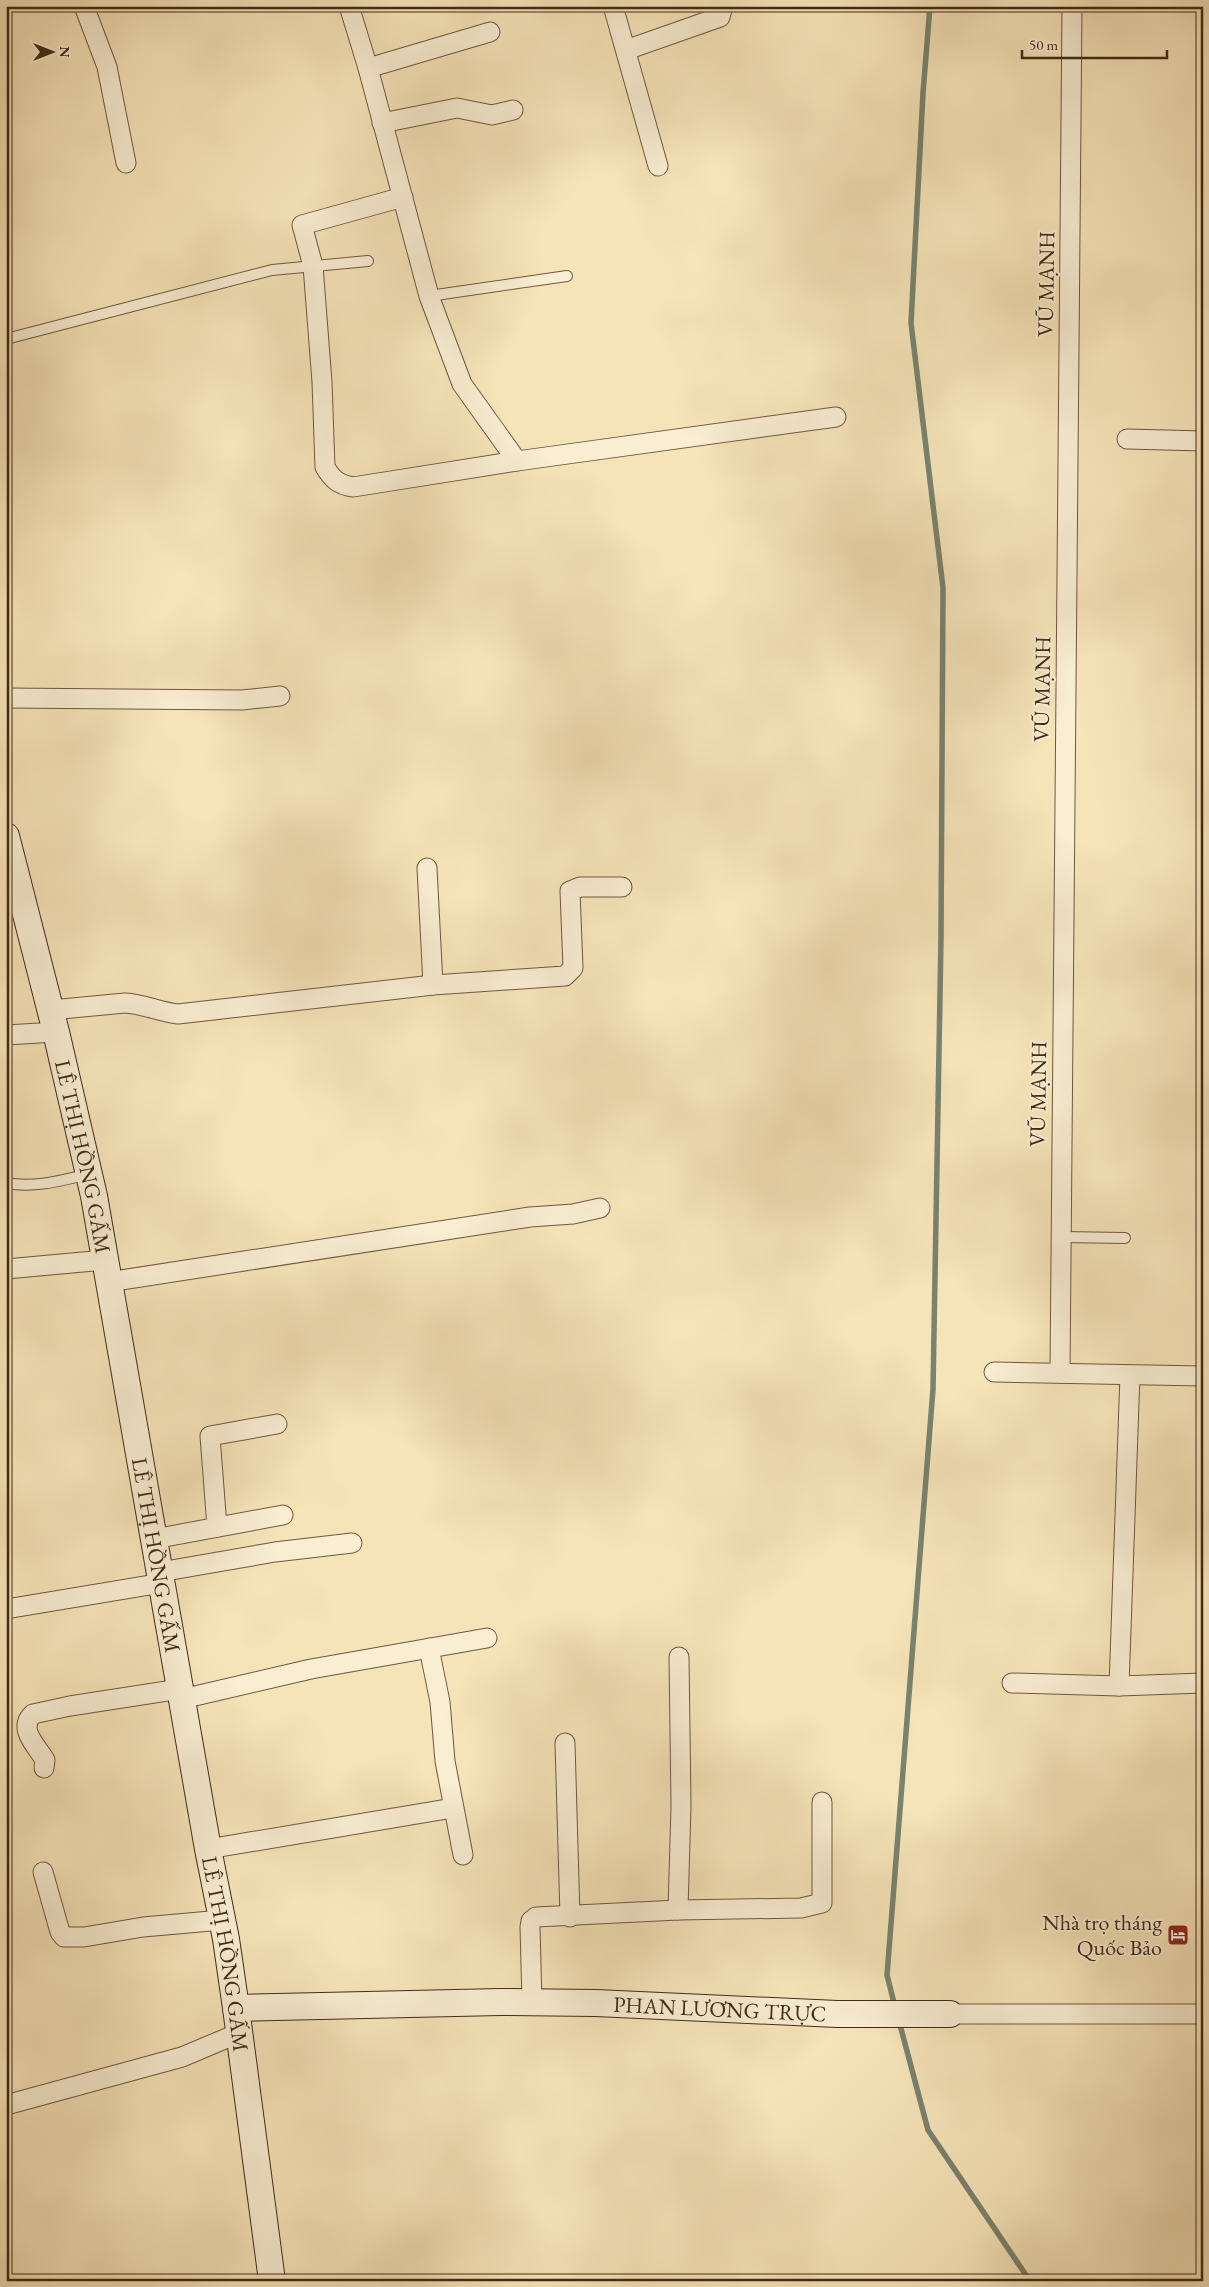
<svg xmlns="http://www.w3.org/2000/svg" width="1209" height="2287" font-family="'EB Garamond',serif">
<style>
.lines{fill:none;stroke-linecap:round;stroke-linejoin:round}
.stream{stroke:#788370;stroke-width:5.5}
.lane-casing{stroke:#6e583e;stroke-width:12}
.street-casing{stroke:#6e583e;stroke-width:21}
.secondary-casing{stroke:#402a15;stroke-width:28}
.lane{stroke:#f9edd2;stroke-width:10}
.street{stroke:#f9edd2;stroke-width:19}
.secondary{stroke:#f9edd2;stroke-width:26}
.labels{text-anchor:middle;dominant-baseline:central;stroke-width:4;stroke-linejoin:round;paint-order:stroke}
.street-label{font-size:22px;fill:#402a15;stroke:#f9edd2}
.poi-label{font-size:22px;fill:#402a15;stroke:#f9edd2;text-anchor:end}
</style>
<rect width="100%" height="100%" fill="#f6e4b9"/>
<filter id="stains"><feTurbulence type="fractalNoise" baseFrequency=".004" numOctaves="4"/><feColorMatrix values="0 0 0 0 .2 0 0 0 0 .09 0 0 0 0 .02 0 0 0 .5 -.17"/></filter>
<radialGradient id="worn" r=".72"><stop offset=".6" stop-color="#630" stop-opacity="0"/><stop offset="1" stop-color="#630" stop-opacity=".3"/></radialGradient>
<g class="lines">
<g class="stream">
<polyline points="895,2007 887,1975 933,1389 941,938 943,588 911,323 923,93 930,6"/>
<polyline points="899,2021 928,2130 1030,2281"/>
</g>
<g class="lane-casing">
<g id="lane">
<polyline points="429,296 567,276"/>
<polyline points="6,339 272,270 368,261"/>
<path d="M 6,1183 C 36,1188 59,1181 89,1174"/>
<polyline points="1061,1237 1125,1238"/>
</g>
</g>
<g class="street-casing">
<g id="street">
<polyline points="84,6 107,67 126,163"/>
<polyline points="349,6 368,68 429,296 462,384 517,461"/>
<polyline points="613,6 658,166"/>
<polyline points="626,50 720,17 723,6"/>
<polyline points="368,68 490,32"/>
<polyline points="382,123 457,108 492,115 513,110"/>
<path d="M 403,197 L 302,225 L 313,266 L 322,382 L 325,467 C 332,479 339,485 353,487 L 517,461 L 836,417"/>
<polyline points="1127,439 1203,441"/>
<polyline points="6,698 242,700 280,696"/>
<polyline points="427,868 433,985"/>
<path d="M 51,1010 L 125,1003 C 143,1004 160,1012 178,1014 L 433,985 L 565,976 L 573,968 L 570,891 L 580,887 L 622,887"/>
<polyline points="6,1035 56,1032"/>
<polyline points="6,1269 105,1260"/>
<polyline points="108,1282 530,1217 573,1214 600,1208"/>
<polyline points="994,1372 1203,1376"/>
<polyline points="1060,1373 1072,6"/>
<polyline points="217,1527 210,1436 277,1424"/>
<polyline points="154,1539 283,1515"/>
<polyline points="160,1572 275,1552 352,1543"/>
<polyline points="6,1609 162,1583"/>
<polyline points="429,1648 440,1702 445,1761 463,1855"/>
<polyline points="1012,1683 1119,1686 1203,1683"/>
<polyline points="1119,1686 1130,1375"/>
<polyline points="182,1699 311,1669 487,1638"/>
<polyline points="565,1743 570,1917"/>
<path d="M 44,1768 L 45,1760 C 37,1746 17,1729 33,1714 L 70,1706 L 180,1689"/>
<polyline points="208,1849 453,1808"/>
<polyline points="43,1872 60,1932 64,1937 84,1937 143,1927 222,1920"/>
<polyline points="678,1910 681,1806 679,1657"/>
<polyline points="532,2002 530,1927 531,1921 536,1917 678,1910 801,1908 822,1903 822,1802"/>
<polyline points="950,2014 1203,2014"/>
<polyline points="6,2105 182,2057 239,2033"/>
</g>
</g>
<g class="secondary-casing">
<g id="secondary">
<path id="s1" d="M 6,836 L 56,1032 L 94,1196 L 208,1849 L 226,1939 L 236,2008 L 272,2281"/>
<path id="s2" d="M 236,2008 L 500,2002 L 596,2003 L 837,2014 L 950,2014"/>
</g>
</g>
<use href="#lane" class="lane"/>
<use href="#street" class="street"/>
<use href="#secondary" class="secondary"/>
</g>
<defs>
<g id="hotel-square" transform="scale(1.125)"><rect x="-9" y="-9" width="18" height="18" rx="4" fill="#8f2418" stroke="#f9edd2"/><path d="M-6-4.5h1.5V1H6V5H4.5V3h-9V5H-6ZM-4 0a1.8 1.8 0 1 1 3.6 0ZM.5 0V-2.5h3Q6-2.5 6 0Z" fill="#fff"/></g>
</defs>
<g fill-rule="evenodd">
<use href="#hotel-square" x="1178" y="1935"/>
</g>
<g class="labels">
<g class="street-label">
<text transform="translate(1046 284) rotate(-89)">VŨ MẠNH</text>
<text transform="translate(1042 689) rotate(-89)">VŨ MẠNH</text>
<text transform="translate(1038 1094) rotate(-89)">VŨ MẠNH</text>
<text stroke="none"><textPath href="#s1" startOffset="330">LÊ THỊ HỒNG GẤM</textPath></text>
<text stroke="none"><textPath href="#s1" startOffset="735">LÊ THỊ HỒNG GẤM</textPath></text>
<text stroke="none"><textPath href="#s1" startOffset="1140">LÊ THỊ HỒNG GẤM</textPath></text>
<text stroke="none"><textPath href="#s2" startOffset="484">PHAN LƯƠNG TRỰC</textPath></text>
</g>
<g class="poi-label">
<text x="1162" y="1922">Nhà trọ tháng<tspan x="1162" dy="25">Quốc Bảo</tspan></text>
</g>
</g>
<rect width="1209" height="2287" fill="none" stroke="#f6e4b9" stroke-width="25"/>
<rect x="8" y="8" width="1194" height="2272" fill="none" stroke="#402a15" stroke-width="2.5"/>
<rect x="12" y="12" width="1184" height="2262" fill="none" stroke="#402a15"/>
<g transform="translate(52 52) rotate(90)" stroke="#f9edd2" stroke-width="4" paint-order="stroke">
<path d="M0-4L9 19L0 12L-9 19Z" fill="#402a15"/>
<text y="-8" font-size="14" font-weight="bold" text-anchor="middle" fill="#402a15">N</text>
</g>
<path d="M1022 50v8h145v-8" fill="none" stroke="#402a15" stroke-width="2.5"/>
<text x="1029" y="50" font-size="15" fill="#402a15" stroke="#f9edd2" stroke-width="4" paint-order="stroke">50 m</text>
<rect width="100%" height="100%" filter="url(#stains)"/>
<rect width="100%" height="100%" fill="url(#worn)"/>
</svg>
